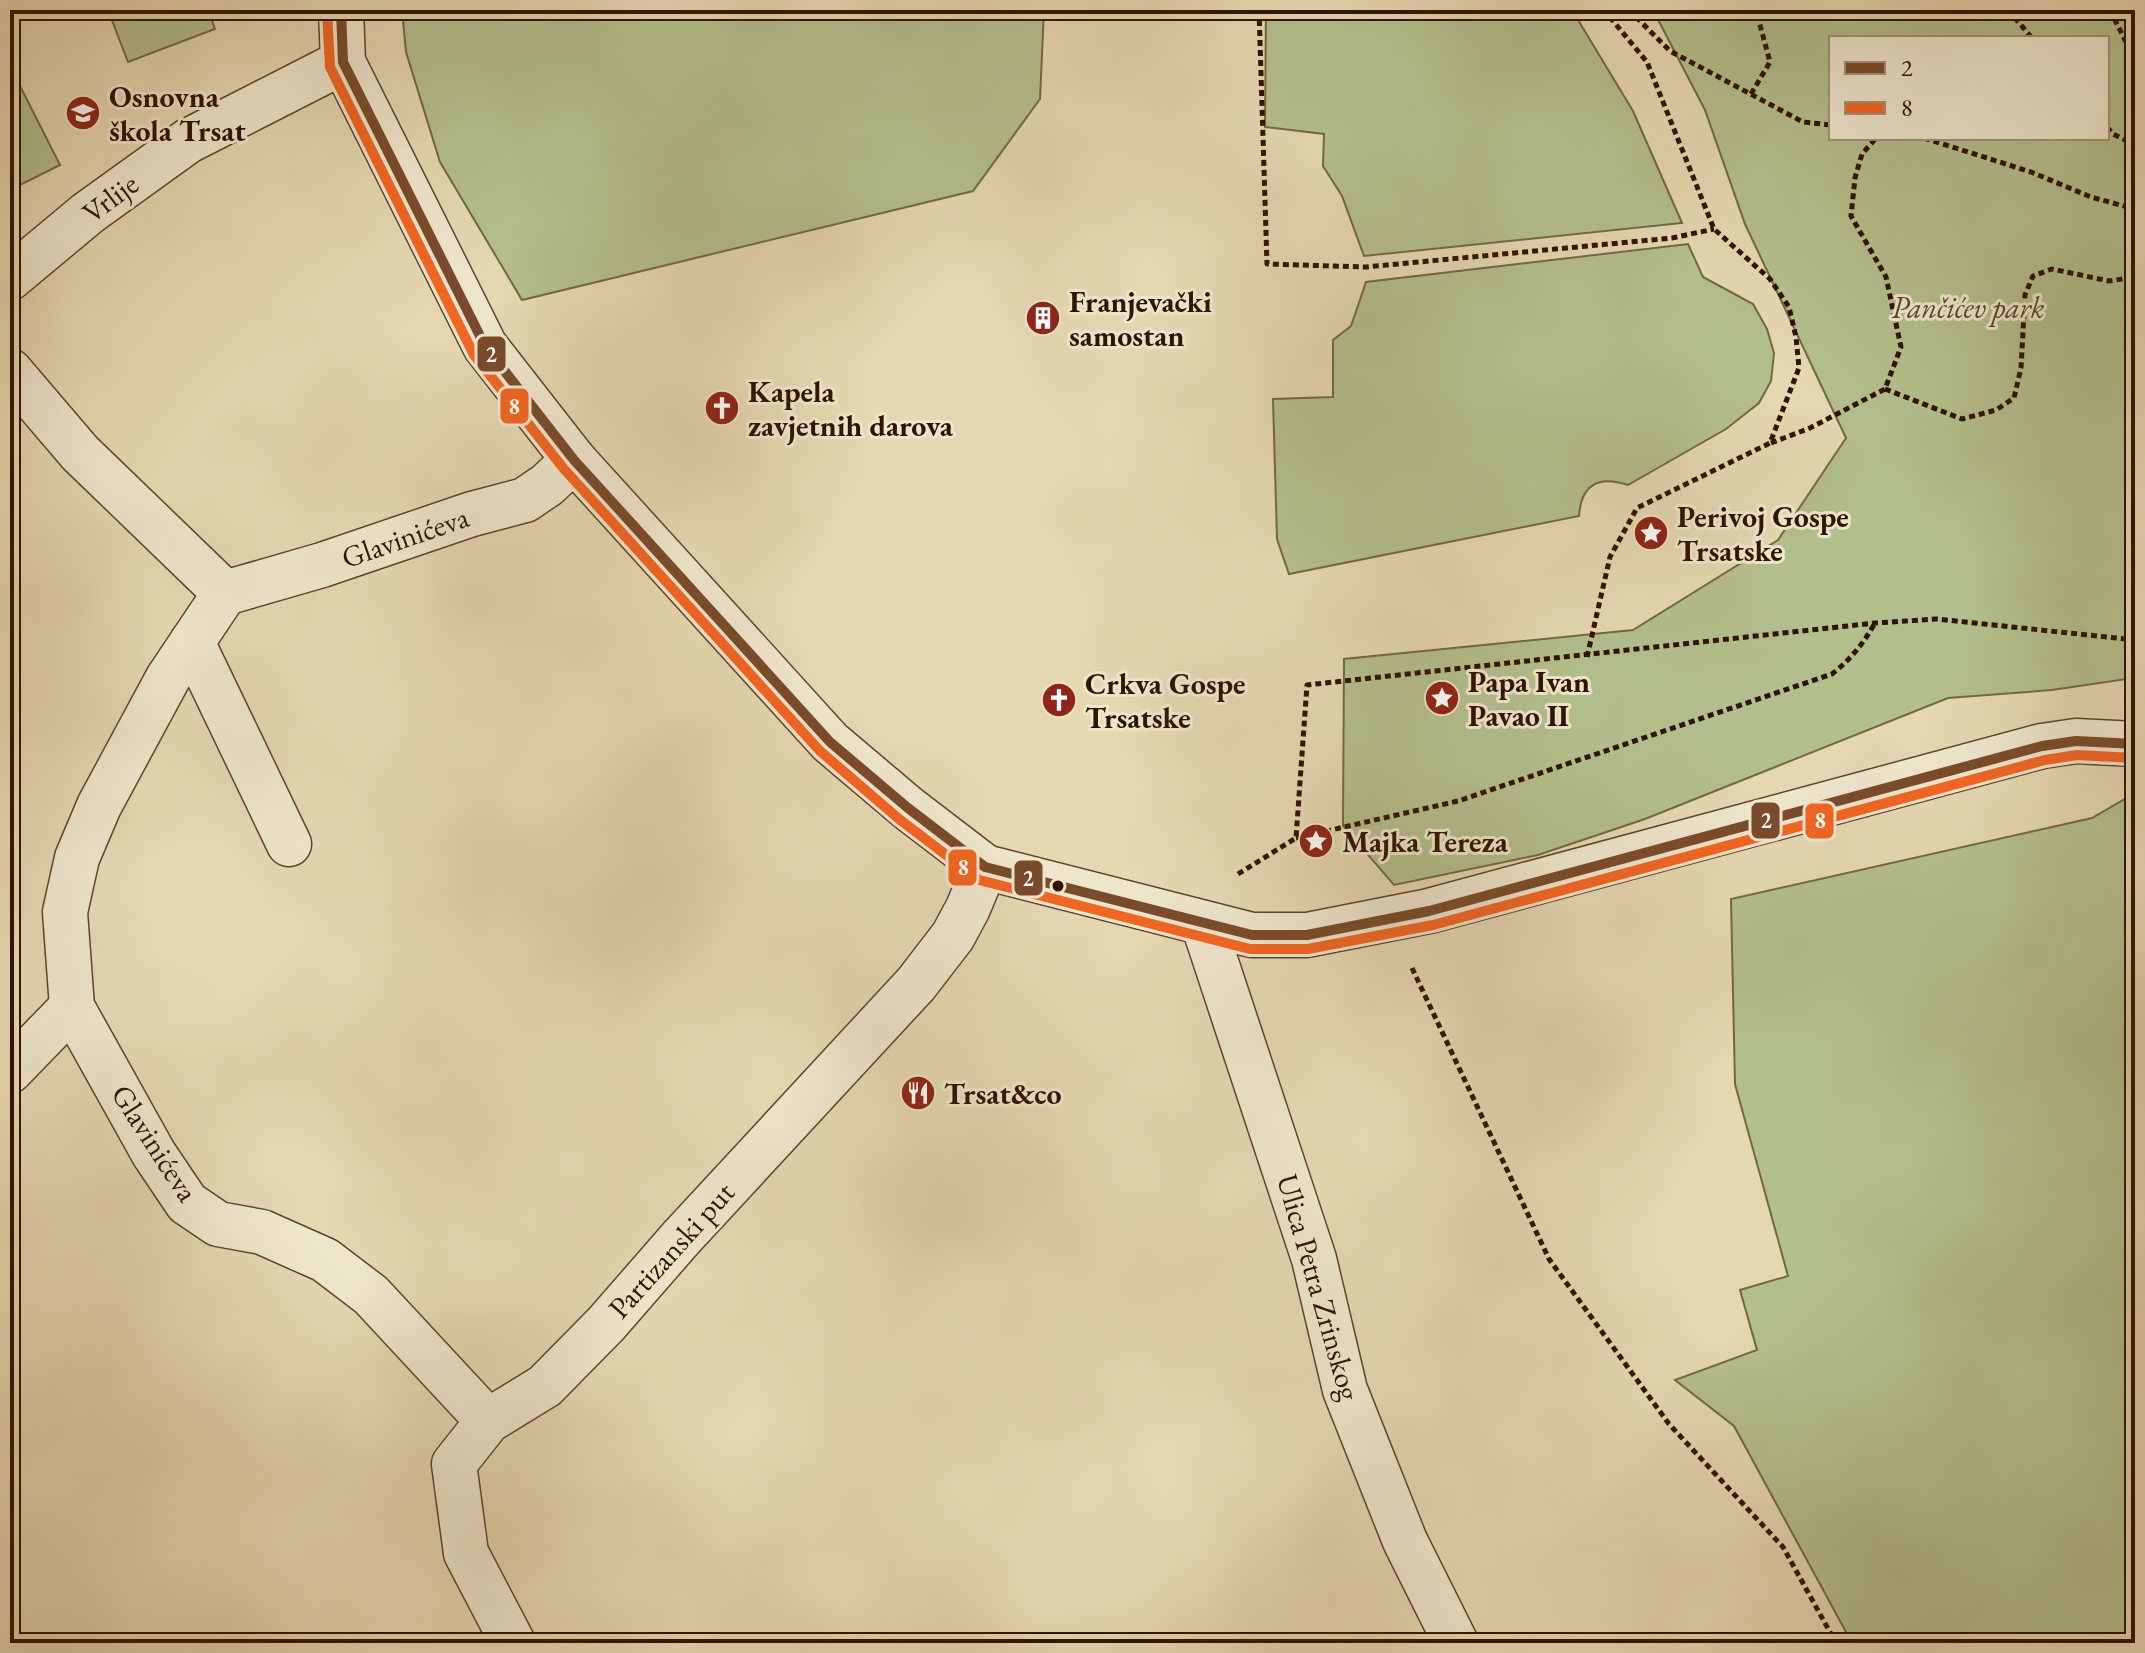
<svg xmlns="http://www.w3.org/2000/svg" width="2145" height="1653" font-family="'EB Garamond',serif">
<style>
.green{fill:#b3be8d;stroke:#726846;stroke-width:2;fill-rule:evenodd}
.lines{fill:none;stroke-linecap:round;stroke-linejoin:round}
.minor-casing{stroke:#5d442c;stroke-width:47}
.path{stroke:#301300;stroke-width:5;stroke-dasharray:6 4;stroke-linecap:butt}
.minor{stroke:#eee5cd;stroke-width:44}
.bus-1-casing{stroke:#eee5cd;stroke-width:16}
.bus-2-casing{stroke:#eee5cd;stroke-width:16}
.bus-1{stroke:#7a4b2a;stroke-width:10}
.bus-2{stroke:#f26522;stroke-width:10}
.bus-dot{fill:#301300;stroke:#eee5cd;stroke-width:3}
.labels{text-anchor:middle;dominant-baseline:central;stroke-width:6;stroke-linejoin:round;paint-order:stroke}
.poi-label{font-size:30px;font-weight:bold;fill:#301300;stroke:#eee5cd;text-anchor:start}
.street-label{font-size:30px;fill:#301300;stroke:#eee5cd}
.park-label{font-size:30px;font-style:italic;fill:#57462a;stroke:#eee5cd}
.line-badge{stroke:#eee5cd;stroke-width:3}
.badge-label{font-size:22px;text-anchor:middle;font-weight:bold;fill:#fff}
</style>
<rect width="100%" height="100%" fill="#e5d7b2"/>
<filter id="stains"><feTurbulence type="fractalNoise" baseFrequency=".0025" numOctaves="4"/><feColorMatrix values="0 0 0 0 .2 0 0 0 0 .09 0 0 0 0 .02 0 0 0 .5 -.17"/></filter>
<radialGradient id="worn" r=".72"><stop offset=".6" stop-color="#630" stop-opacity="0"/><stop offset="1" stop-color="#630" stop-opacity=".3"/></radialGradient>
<g class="green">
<polygon points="108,10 208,10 215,29 128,62"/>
<polygon points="402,10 1044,10 1040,99 973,191 522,300 440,162 406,52"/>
<polygon points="1266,10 1572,10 1633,111 1682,223 1364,256 1342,196 1323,166 1324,134 1265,127"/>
<path d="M 1653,10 L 2135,10 L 2135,685 L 2133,678 L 2052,690 L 1948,698 L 1645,819 L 1538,855 L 1394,885 L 1343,826 L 1344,659 L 1633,630 L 1778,540 L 1846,438 L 1745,224 L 1705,110 ZM 2107,38 L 2107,138 L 1831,138 L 1831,38 Z"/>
<polygon points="10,66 60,165 10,190"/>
<path d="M 1688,244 L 1703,277 L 1753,304 L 1767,329 L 1774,353 L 1771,381 L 1759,403 L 1726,429 L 1628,485 C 1598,475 1581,485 1579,516 L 1289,574 L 1277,539 L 1273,399 L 1333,397 L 1333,340 L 1351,326 L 1366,282 Z"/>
<polygon points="2135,793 2135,1643 1852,1643 1734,1426 1675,1380 1757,1350 1740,1290 1788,1276 1735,1084 1731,899 2092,818"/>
</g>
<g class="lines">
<g class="minor-casing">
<g id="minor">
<polyline points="341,10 343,62 485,346 574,460 830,742 908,808 985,867 1252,935 1307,935 1429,911 2042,746 2076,741 2135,744"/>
<polyline points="10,278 88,213 188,141 343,62"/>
<polyline points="10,371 80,453 225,593"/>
<polyline points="192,642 289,844"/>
<polyline points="1203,923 1314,1259 1345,1390 1405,1541 1456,1643"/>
<polyline points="10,1071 72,1007"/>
<polyline points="488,1421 371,1295 325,1260 262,1232 218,1224 187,1203 154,1154 72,1007 65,912 77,858 99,806 168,678 225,593 322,565 472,514 525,500 547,485 574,460"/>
<polyline points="513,1643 466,1553 454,1464 488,1421 545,1386 606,1324 681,1238 916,984 953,936 968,908 985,867"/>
</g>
</g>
<g class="path">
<polyline points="1259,10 1267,264 1366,267 1672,238 1714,229"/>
<polyline points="1629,10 1670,51 1803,122 1831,125"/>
<polyline points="2008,10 2032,38"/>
<polyline points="2110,10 2135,60"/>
<polyline points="1751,94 1770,62 1756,10"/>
<polyline points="2107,127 2113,134 2135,145"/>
<polyline points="1924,138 2031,172 2091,197 2135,209"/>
<polyline points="1885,389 1962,419 1996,410 2014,398 2021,368 2025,295 2033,276 2052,269 2109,281 2135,277"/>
<polyline points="1771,443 1810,428 1885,389 1901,347 1886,277 1851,216 1855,178 1862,154 1876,138"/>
<polyline points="1587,657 1610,557 1637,508 1770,443 1799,368 1796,337 1789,307 1770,279 1714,229 1647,62 1604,10"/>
<path d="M 1296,838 L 1458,801 L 1832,674 C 1851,659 1863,644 1875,623"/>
<polyline points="1238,874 1296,838 1307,685 1875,623 1937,619 2135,640"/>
<polyline points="1412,968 1549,1259 1669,1424 1783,1547 1836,1643"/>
</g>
<use href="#minor" class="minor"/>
<g class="bus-1-casing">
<polyline id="bus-1" points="341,10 343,62 485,346 574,460 830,742 908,808 985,867 1252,935 1307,935 1429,911 2042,746 2076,741 2135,744"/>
</g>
<g class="bus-2-casing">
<polyline id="bus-2" points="327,11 330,67 474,355 564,469 820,751 899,819 979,880 1250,949 1308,949 1433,925 2045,760 2077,755 2134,758"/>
</g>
<use href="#bus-1" class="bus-1"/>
<use href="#bus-2" class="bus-2"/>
</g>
<defs>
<g id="school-disc" transform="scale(1.8)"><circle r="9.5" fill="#8f2418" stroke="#eee5cd"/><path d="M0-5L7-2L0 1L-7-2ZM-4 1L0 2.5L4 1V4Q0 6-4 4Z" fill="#fff"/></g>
<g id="building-disc" transform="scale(1.8)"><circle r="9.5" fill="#8f2418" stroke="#eee5cd"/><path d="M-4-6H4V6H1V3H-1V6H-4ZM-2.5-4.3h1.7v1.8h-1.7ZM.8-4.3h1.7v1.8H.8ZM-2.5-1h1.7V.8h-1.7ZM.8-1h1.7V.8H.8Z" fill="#fff"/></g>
<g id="church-disc" transform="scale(1.8)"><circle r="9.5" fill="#8f2418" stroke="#eee5cd"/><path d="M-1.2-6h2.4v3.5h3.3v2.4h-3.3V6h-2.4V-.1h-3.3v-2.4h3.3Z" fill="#fff"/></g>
<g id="sight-disc" transform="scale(1.8)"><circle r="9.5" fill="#8f2418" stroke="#eee5cd"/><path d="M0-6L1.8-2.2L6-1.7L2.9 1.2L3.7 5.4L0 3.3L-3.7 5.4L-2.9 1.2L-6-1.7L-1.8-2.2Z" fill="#fff"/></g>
<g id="restaurant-disc" transform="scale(1.8)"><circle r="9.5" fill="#8f2418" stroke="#eee5cd"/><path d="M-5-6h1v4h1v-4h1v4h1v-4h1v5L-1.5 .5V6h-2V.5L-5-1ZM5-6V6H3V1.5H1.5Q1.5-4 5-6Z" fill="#fff"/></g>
</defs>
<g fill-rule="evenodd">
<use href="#school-disc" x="83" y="113"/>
<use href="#building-disc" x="1043" y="318"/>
<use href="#church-disc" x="722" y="408"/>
<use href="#sight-disc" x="1651" y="533"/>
<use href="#sight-disc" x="1442" y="698"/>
<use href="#church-disc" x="1059" y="700"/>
<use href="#sight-disc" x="1316" y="841"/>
<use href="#restaurant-disc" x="918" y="1093"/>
</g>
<circle class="bus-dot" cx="1058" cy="886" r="7"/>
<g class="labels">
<g class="poi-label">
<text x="109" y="96">Osnovna<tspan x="109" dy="34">škola Trsat</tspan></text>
<text x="1069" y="301">Franjevački<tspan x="1069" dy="34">samostan</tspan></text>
<text x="748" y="391">Kapela<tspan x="748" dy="34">zavjetnih darova</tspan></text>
<text x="1677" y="516">Perivoj Gospe<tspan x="1677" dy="34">Trsatske</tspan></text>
<text x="1468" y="681">Papa Ivan<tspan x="1468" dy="34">Pavao II</tspan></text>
<text x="1085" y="683">Crkva Gospe<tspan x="1085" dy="34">Trsatske</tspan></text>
<text x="1342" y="841">Majka Tereza</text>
<text x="944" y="1093">Trsat&amp;co</text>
</g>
<g class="street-label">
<text transform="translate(110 198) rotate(-37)">Vrlije</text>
<text transform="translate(405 537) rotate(-19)">Glavinićeva</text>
<text transform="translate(155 1143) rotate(57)">Glavinićeva</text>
<text transform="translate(671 1250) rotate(-48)">Partizanski put</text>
<text transform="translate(1319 1287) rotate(74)">Ulica Petra Zrinskog</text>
</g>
<g class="park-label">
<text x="1968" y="307">Pančićev park</text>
</g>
</g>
<g class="line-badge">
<rect x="476" y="335" width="31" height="38" rx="8" fill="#7a4b2a"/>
<rect x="499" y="387" width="31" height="38" rx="8" fill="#f26522"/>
<rect x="1750" y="801" width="31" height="39" rx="8" fill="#7a4b2a"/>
<rect x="1804" y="802" width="31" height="38" rx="8" fill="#f26522"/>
<rect x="947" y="848" width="31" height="39" rx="8" fill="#f26522"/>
<rect x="1013" y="859" width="31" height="38" rx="8" fill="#7a4b2a"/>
</g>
<g class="badge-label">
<text x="491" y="362">2</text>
<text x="514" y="414">8</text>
<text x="1766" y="828">2</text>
<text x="1820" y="828">8</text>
<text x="963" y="875">8</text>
<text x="1028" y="886">2</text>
</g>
<rect width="2145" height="1653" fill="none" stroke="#e5d7b2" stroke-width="40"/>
<rect x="12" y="12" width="2121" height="1629" fill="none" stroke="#301300" stroke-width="4"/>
<rect x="20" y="20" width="2105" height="1613" fill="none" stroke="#301300" stroke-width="2"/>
<rect x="1829" y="36" width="280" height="104" fill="#eee5cd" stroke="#a2917b" stroke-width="2"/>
<rect x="1845" y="62" width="40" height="12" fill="#7a4b2a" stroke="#a2917b" stroke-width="2"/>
<text x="1901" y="76" font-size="24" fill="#301300">2</text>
<rect x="1845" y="102" width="40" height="12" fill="#f26522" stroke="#a2917b" stroke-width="2"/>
<text x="1901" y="116" font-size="24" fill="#301300">8</text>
<rect width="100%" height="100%" filter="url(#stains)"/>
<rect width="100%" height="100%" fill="url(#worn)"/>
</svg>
